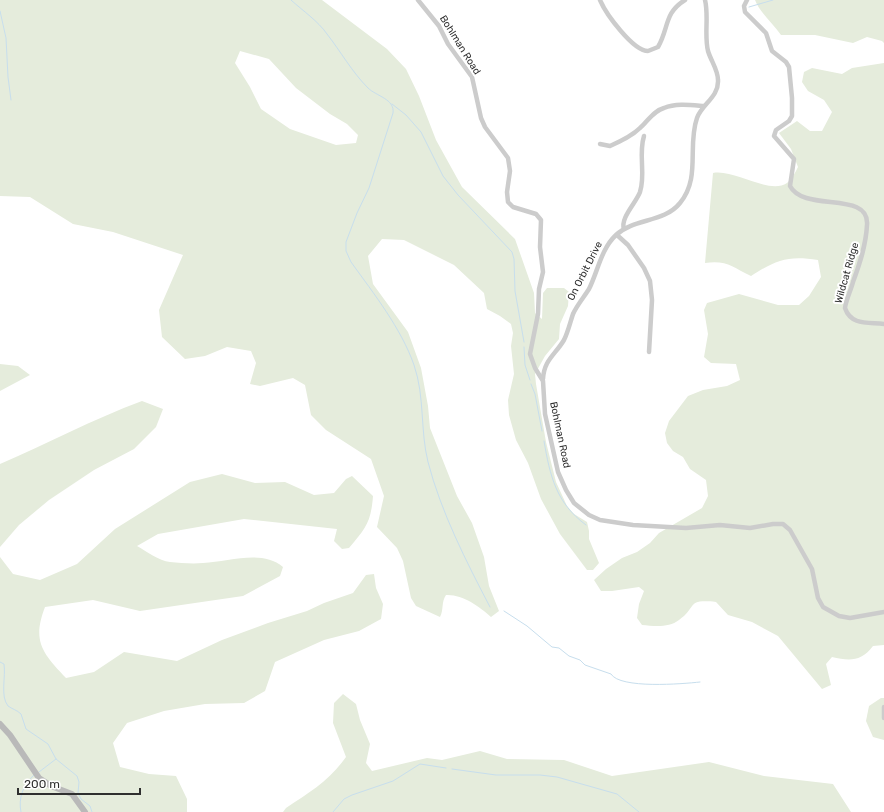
<svg xmlns="http://www.w3.org/2000/svg" width="884" height="812" font-family="Rubik,sans-serif">
<style>
.green{fill:#e5ecdc;fill-rule:evenodd}
.lines{fill:none;stroke-linecap:round;stroke-linejoin:round}
.stream{stroke:#c7deed;stroke-width:1}
.street{stroke:#ccc;stroke-width:4.5}
.secondary{stroke:#b9b9b9;stroke-width:6}
.labels{text-anchor:middle;dominant-baseline:central;stroke-width:4;stroke-linejoin:round;paint-order:stroke}
.street-label{font-size:10px;fill:#2f2f2f;stroke:#fff}
</style>
<rect width="100%" height="100%" fill="#fff"/>
<g class="green">
<path d="M 0,0 L 322,0 L 387,49 L 406,69 L 419,96 L 436,140 L 462,187 L 515,239 L 534,293 L 535,313 L 542,319 L 543,293 L 547,288 L 564,288 L 569,292 L 568,306 L 560,324 L 559,339 L 545,356 L 535,374 L 536,384 L 546,442 L 556,482 L 567,506 L 574,514 L 587,522 L 589,531 L 589,539 L 599,563 L 593,570 L 587,570 L 560,534 L 541,499 L 528,463 L 516,440 L 509,415 L 508,400 L 514,374 L 511,346 L 513,333 L 511,324 L 500,316 L 487,309 L 484,293 L 454,265 L 404,240 L 382,239 L 368,256 L 373,284 L 408,332 L 421,368 L 428,406 L 430,428 L 457,496 L 472,523 L 484,557 L 489,586 L 499,611 L 491,617 C 479,606 462,594 446,595 C 441,602 444,610 440,617 L 416,606 L 411,598 L 403,561 L 397,548 L 377,527 L 384,496 L 371,459 L 326,430 L 311,415 L 305,385 L 293,378 L 260,386 L 250,384 L 256,363 L 251,351 L 227,347 L 205,356 L 185,359 L 162,337 L 159,310 L 183,255 L 113,232 L 73,224 L 30,197 L 0,196 ZM 240,51 L 269,59 L 296,88 L 330,114 L 347,124 L 358,135 L 356,143 L 336,145 L 290,129 L 261,109 L 250,87 L 235,63 Z"/>
<path d="M 755,0 L 884,0 L 884,43 L 882,41 L 867,37 L 853,43 L 815,35 L 781,35 C 773,23 760,13 755,0 Z"/>
<path d="M 884,63 L 884,645 L 873,646 C 861,662 849,661 832,657 L 826,664 L 831,685 L 822,689 L 778,636 L 752,622 L 728,615 L 716,602 C 685,599 698,607 679,620 C 669,628 654,626 642,625 L 637,618 L 639,604 L 644,591 L 639,587 L 612,591 L 601,591 L 594,580 L 606,569 L 622,558 L 637,552 L 650,543 L 659,533 L 702,508 L 708,496 L 706,480 L 690,469 L 683,457 L 673,451 L 667,443 L 665,433 L 669,421 L 688,396 L 703,390 L 727,386 L 740,380 L 736,364 L 711,363 L 704,357 L 708,334 L 704,310 L 707,303 L 739,294 L 778,305 L 799,305 L 809,296 L 821,277 L 818,260 C 788,255 776,260 751,276 C 732,267 727,260 705,263 L 713,173 C 735,169 769,195 787,183 C 792,179 795,173 798,167 L 791,149 L 779,133 L 797,121 L 810,131 L 822,131 L 832,112 L 824,100 L 808,91 L 802,82 L 804,72 L 812,68 L 842,74 L 852,68 Z"/>
<polygon points="0,364 18,366 30,375 0,391"/>
<path d="M 142,401 L 163,409 L 156,427 L 134,449 L 94,470 L 49,500 L 19,525 L 0,547 L 0,464 C 47,444 93,419 142,401 Z"/>
<path d="M 222,474 L 255,483 L 285,482 L 314,495 L 334,493 L 346,479 L 352,476 L 373,496 C 371,522 366,528 349,548 L 342,549 L 334,541 L 337,529 L 244,519 L 158,534 L 137,546 C 146,551 159,561 170,562 C 180,563 193,564 203,563 C 229,562 262,549 283,567 L 280,576 L 243,596 L 140,611 L 93,600 L 45,607 C 32,641 42,653 66,678 L 94,672 L 124,652 L 177,661 L 222,640 L 268,623 L 307,611 L 324,603 L 353,593 L 366,575 L 374,574 L 376,588 L 383,604 L 381,619 L 359,631 L 324,640 L 275,662 L 265,691 L 244,703 L 205,704 L 164,711 L 127,723 L 113,743 L 120,767 L 149,774 L 176,776 L 187,799 L 187,812 L 0,812 L 0,557 L 13,574 L 40,580 L 77,564 L 115,529 L 190,482 Z"/>
<path d="M 343,694 L 356,704 L 360,720 L 370,744 L 366,763 L 372,771 L 427,758 L 442,760 L 480,751 L 507,759 L 564,760 L 612,776 L 709,762 L 764,776 L 833,784 L 851,812 L 283,812 L 286,808 C 310,792 329,781 346,757 L 333,723 L 334,703 Z"/>
<polygon points="881,698 884,698 884,740 873,737 866,721 869,706"/>
</g>
<g class="lines">
<g class="stream">
<path d="M 291,0 C 303,11 318,21 327,34 C 341,52 352,72 368,88 C 376,96 395,99 393,113 L 369,188 L 357,213 L 346,242 L 346,251 L 351,262 C 374,294 401,328 414,365 C 425,397 420,430 428,462 C 441,512 466,561 490,607"/>
<polyline points="749,7 773,0"/>
<polyline points="0,11 6,38 8,77 11,100"/>
<polyline points="392,104 406,115 421,132 443,176 458,195 512,252 514,259 515,291 524,342"/>
<polyline points="524,347 525,365 530,380"/>
<polyline points="531,384 535,394 542,431"/>
<path d="M 544,441 C 550,476 556,503 586,525"/>
<path d="M 504,611 L 527,626 L 552,647 L 559,648 L 569,656 L 580,660 L 585,665 L 611,674 C 620,689 682,684 700,682"/>
<path d="M 0,662 L 4,664 C 6,677 0,696 8,706 C 12,709 17,710 21,714 L 26,729 L 48,744 L 56,759 L 77,776 L 79,782 L 78,793 L 81,799 L 90,806 L 92,812"/>
<polyline points="452,769 496,775 540,775 557,777 617,794 639,812"/>
<polyline points="39,772 56,759"/>
<path d="M 21,812 C 18,798 23,785 34,775"/>
<polyline points="333,812 344,799 352,795 393,781 420,764 446,768"/>
</g>
<g class="street">
<polyline points="418,0 439,26 448,44 472,77 481,118 485,127 508,158 510,171 507,192 508,202 513,207 536,214 541,220 540,247 543,272 539,289 538,314 530,354 535,368 543,381 545,414 558,472 566,490 574,503 589,515 600,520 633,525 686,528 720,525 750,528 773,524 783,524 790,530 812,569 818,598 823,607 839,616 850,618 884,612"/>
<path d="M 600,0 C 606,14 633,51 648,51 L 658,47 C 669,28 664,13 685,0"/>
<path d="M 747,0 L 744,6 L 745,12 L 766,33 L 772,51 L 786,62 L 789,67 L 792,98 L 792,116 L 789,121 L 776,130 L 774,136 L 794,159 L 790,186 C 804,213 870,190 867,225 C 866,245 860,263 853,282 C 851,290 846,300 845,308 C 851,326 869,322 884,324"/>
<path d="M 600,144 L 610,146 C 621,141 632,136 640,128 C 648,121 653,111 664,108 C 676,103 691,105 704,106"/>
<path d="M 624,229 C 620,218 636,203 640,192 C 646,174 638,155 644,136"/>
<polyline points="617,235 628,245 644,268 650,281 652,300 649,352"/>
<path d="M 543,379 C 544,360 555,355 564,340 C 568,332 570,323 573,314 C 577,305 584,297 589,289 C 598,271 601,249 616,235 C 634,218 664,223 680,203 C 701,178 687,146 697,118 C 702,104 719,97 718,80 C 718,70 711,61 708,51 C 704,35 709,16 705,0"/>
<polyline points="884,707 884,718"/>
</g>
<polyline class="secondary" points="0,724 10,735 39,778 51,786 72,794 85,812"/>
</g>
<g class="labels">
<g class="street-label">
<text transform="translate(460 45) rotate(58)">Bohlman Road</text>
<text transform="translate(585 271) rotate(-63)">On Orbit Drive</text>
<text transform="translate(847 273) rotate(-74)">Wildcat Ridge</text>
<text transform="translate(560 435) rotate(78)">Bohlman Road</text>
</g>
</g>
<path d="M18 788v6h122v-6" fill="none" stroke="#2f2f2f" stroke-width="2"/>
<text x="24" y="788" font-size="12" fill="#2f2f2f" stroke="#ffffff" stroke-width="3" paint-order="stroke">200 m</text>
</svg>
